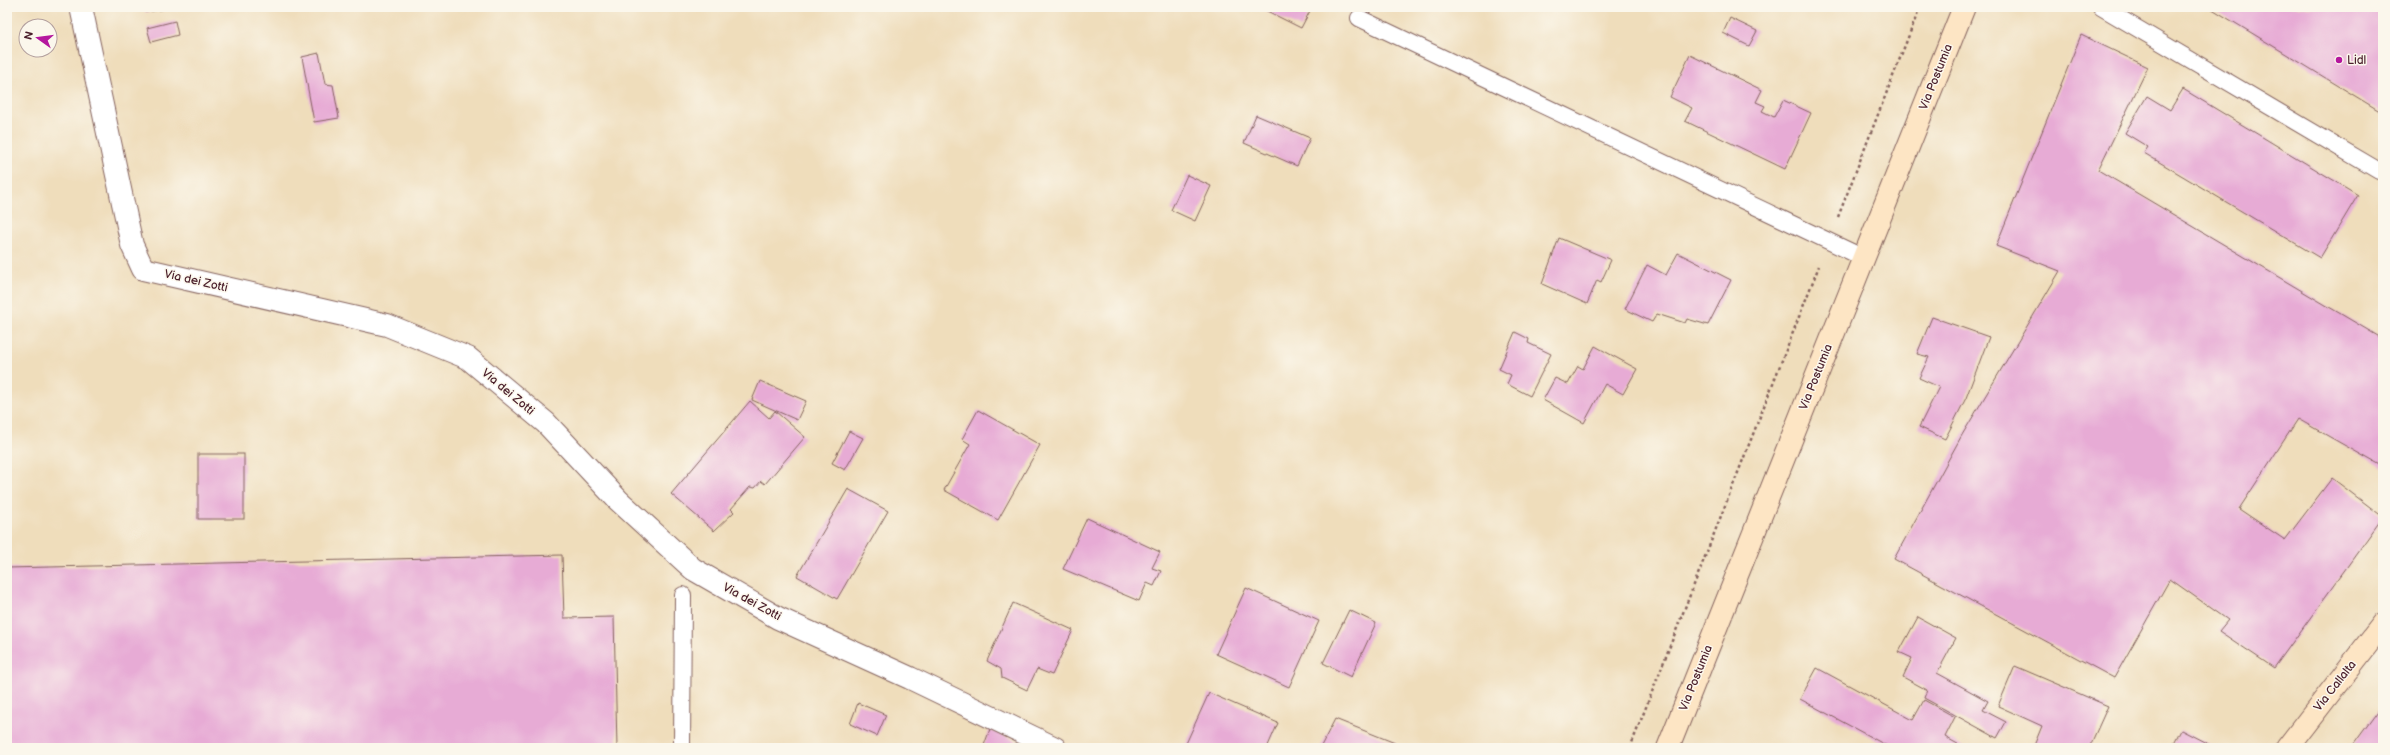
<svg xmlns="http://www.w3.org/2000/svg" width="2390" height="755" font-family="'Balsamiq Sans',sans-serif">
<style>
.building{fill:#e7abd5}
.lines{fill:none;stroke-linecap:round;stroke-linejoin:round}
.lane-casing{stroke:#84625d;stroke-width:18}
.street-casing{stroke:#84625d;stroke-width:24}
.secondary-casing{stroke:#84625d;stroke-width:24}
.path{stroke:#84625d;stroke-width:2.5;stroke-dasharray:3 3;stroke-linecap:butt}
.lane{stroke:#fff;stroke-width:16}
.street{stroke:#fff;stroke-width:22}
.secondary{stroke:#fde5c4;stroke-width:22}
.poi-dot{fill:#b5179e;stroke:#fbf7ec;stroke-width:1.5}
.labels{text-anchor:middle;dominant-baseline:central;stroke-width:3;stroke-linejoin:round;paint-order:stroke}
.poi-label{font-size:12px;fill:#4a1f2b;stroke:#fbf7ec;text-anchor:start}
.street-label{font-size:12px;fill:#4a1f2b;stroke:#fbf7ec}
</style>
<rect width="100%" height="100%" fill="#fbf7ec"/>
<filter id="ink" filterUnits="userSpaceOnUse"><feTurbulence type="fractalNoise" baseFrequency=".025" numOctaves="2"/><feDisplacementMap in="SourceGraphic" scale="8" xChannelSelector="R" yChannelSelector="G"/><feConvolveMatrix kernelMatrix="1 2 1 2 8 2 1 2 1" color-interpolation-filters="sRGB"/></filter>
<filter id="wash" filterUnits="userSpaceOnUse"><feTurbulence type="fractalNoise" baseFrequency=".012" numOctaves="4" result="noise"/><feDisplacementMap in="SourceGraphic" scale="16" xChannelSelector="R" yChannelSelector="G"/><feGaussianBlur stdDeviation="0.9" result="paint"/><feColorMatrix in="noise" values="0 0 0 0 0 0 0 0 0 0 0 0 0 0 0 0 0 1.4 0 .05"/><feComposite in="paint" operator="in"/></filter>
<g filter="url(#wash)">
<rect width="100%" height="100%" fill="#efddbb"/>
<g id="blocks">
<g class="building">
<polygon points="144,7 173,7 174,8 145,12"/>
<polygon points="1259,7 1312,7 1301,28"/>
<polygon points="2209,7 2383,7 2383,113"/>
<polygon points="1730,18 1757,31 1749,46 1723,33"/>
<polygon points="175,21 178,35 151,42 147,28"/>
<polygon points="2081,35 2148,67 2098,170 2383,339 2383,467 2298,419 2239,509 2285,540 2332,478 2383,517 2274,668 2219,631 2228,620 2170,579 2114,678 1894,559 1962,435 2060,271 1996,246"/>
<polygon points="319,53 325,84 333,85 339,118 314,122 302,57"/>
<polygon points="1690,55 1762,90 1756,102 1765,106 1762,111 1774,117 1783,100 1811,113 1785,169 1685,121 1692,108 1670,97"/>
<polygon points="2183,89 2358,195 2320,258 2144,153 2148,147 2125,133 2147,96 2170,110"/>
<polygon points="1256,115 1310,138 1297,166 1244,143"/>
<polygon points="1187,175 1211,186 1195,221 1171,210"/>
<polygon points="1559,238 1611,260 1601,282 1597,280 1587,304 1542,284"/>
<polygon points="1678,253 1731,280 1708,325 1687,319 1685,323 1657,314 1652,322 1625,309 1647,265 1666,275"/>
<polygon points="1932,317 1989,337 1966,398 1945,439 1919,427 1939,387 1919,378 1929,357 1917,354"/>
<polygon points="1515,332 1529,339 1528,343 1551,354 1530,396 1507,384 1511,375 1499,369"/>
<polygon points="1595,346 1637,369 1623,394 1605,384 1584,423 1543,400 1555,378 1568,384 1578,366 1583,369"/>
<polygon points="760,381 806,401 797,420 752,400"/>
<polygon points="750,401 769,418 775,411 805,437 765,484 761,481 755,488 750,487 731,509 734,512 714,531 671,494"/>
<polygon points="978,410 1040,445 998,520 944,490 970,444 962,439"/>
<polygon points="849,431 863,438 845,470 832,463"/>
<rect x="198" y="454" width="46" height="65"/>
<polygon points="848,489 888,511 837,599 797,576"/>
<polygon points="1087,518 1160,552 1152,568 1161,571 1154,586 1147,583 1139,601 1063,569"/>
<polygon points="562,555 564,618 614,617 617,748 7,748 7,568"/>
<polygon points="1246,588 1319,621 1289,687 1216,654"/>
<polygon points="1013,603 1073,630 1052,675 1037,669 1027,690 1002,678 1001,669 987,661"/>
<polygon points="1349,610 1376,623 1351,677 1323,663"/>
<polygon points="1918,617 1956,638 1937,673 1988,701 1983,710 2006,722 1997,738 1924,698 1927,690 1903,677 1912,658 1899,652"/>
<polygon points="2015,666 2108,706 2089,748 2033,748 2042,726 1998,706"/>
<polygon points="1817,668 1913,720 1924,700 1955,717 1945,737 1965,748 1891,748 1800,699"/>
<polygon points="1209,693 1278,723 1267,748 1184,748"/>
<polygon points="858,703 886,715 877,736 850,724"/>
<polygon points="2383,704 2383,748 2351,748"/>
<polygon points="1335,719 1395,743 1393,748 1320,748"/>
<polygon points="990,729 1031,748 983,748"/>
<polygon points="2181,730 2216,748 2172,748"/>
</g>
</g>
</g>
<g filter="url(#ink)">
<use href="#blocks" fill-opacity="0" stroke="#84625d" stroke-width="1"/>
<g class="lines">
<g class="lane-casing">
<g id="lane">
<polyline points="2101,7 2379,171"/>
<polyline points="1359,18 1864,258"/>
<polyline points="682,748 683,595"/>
</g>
</g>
<g class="street-casing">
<polyline id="street" points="81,7 132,245 143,269 387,325 468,358 546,423 618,500 693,569 778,618 910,678 1055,748"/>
</g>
<g class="secondary-casing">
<g id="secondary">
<polyline points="1668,748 1964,7"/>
<polyline points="2287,748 2383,624"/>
</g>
</g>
<g class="path">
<polyline points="1838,217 1920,7"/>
<polyline points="1630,748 1819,266"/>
</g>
<use href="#lane" class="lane"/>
<use href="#street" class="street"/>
<use href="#secondary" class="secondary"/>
</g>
</g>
<circle class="poi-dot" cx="2339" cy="60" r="4"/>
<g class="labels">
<g class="poi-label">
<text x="2347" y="60">Lidl</text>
</g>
<g class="street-label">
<text transform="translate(1936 77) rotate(-68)">Via Postumia</text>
<text transform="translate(196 281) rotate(13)">Via dei Zotti</text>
<text transform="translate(1816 377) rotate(-68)">Via Postumia</text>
<text transform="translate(508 392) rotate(40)">Via dei Zotti</text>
<text transform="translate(752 602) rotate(29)">Via dei Zotti</text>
<text transform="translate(1696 678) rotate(-68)">Via Postumia</text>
<text transform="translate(2335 686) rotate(-52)">Via Callalta</text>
</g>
</g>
<rect width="2390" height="755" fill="none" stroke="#fbf7ec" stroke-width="24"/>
<g transform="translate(38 38) rotate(284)"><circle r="19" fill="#fbf7ec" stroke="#b4a19f"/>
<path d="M0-3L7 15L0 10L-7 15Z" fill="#b5179e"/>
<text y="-6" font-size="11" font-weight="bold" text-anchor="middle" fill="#4a1f2b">N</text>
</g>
</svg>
